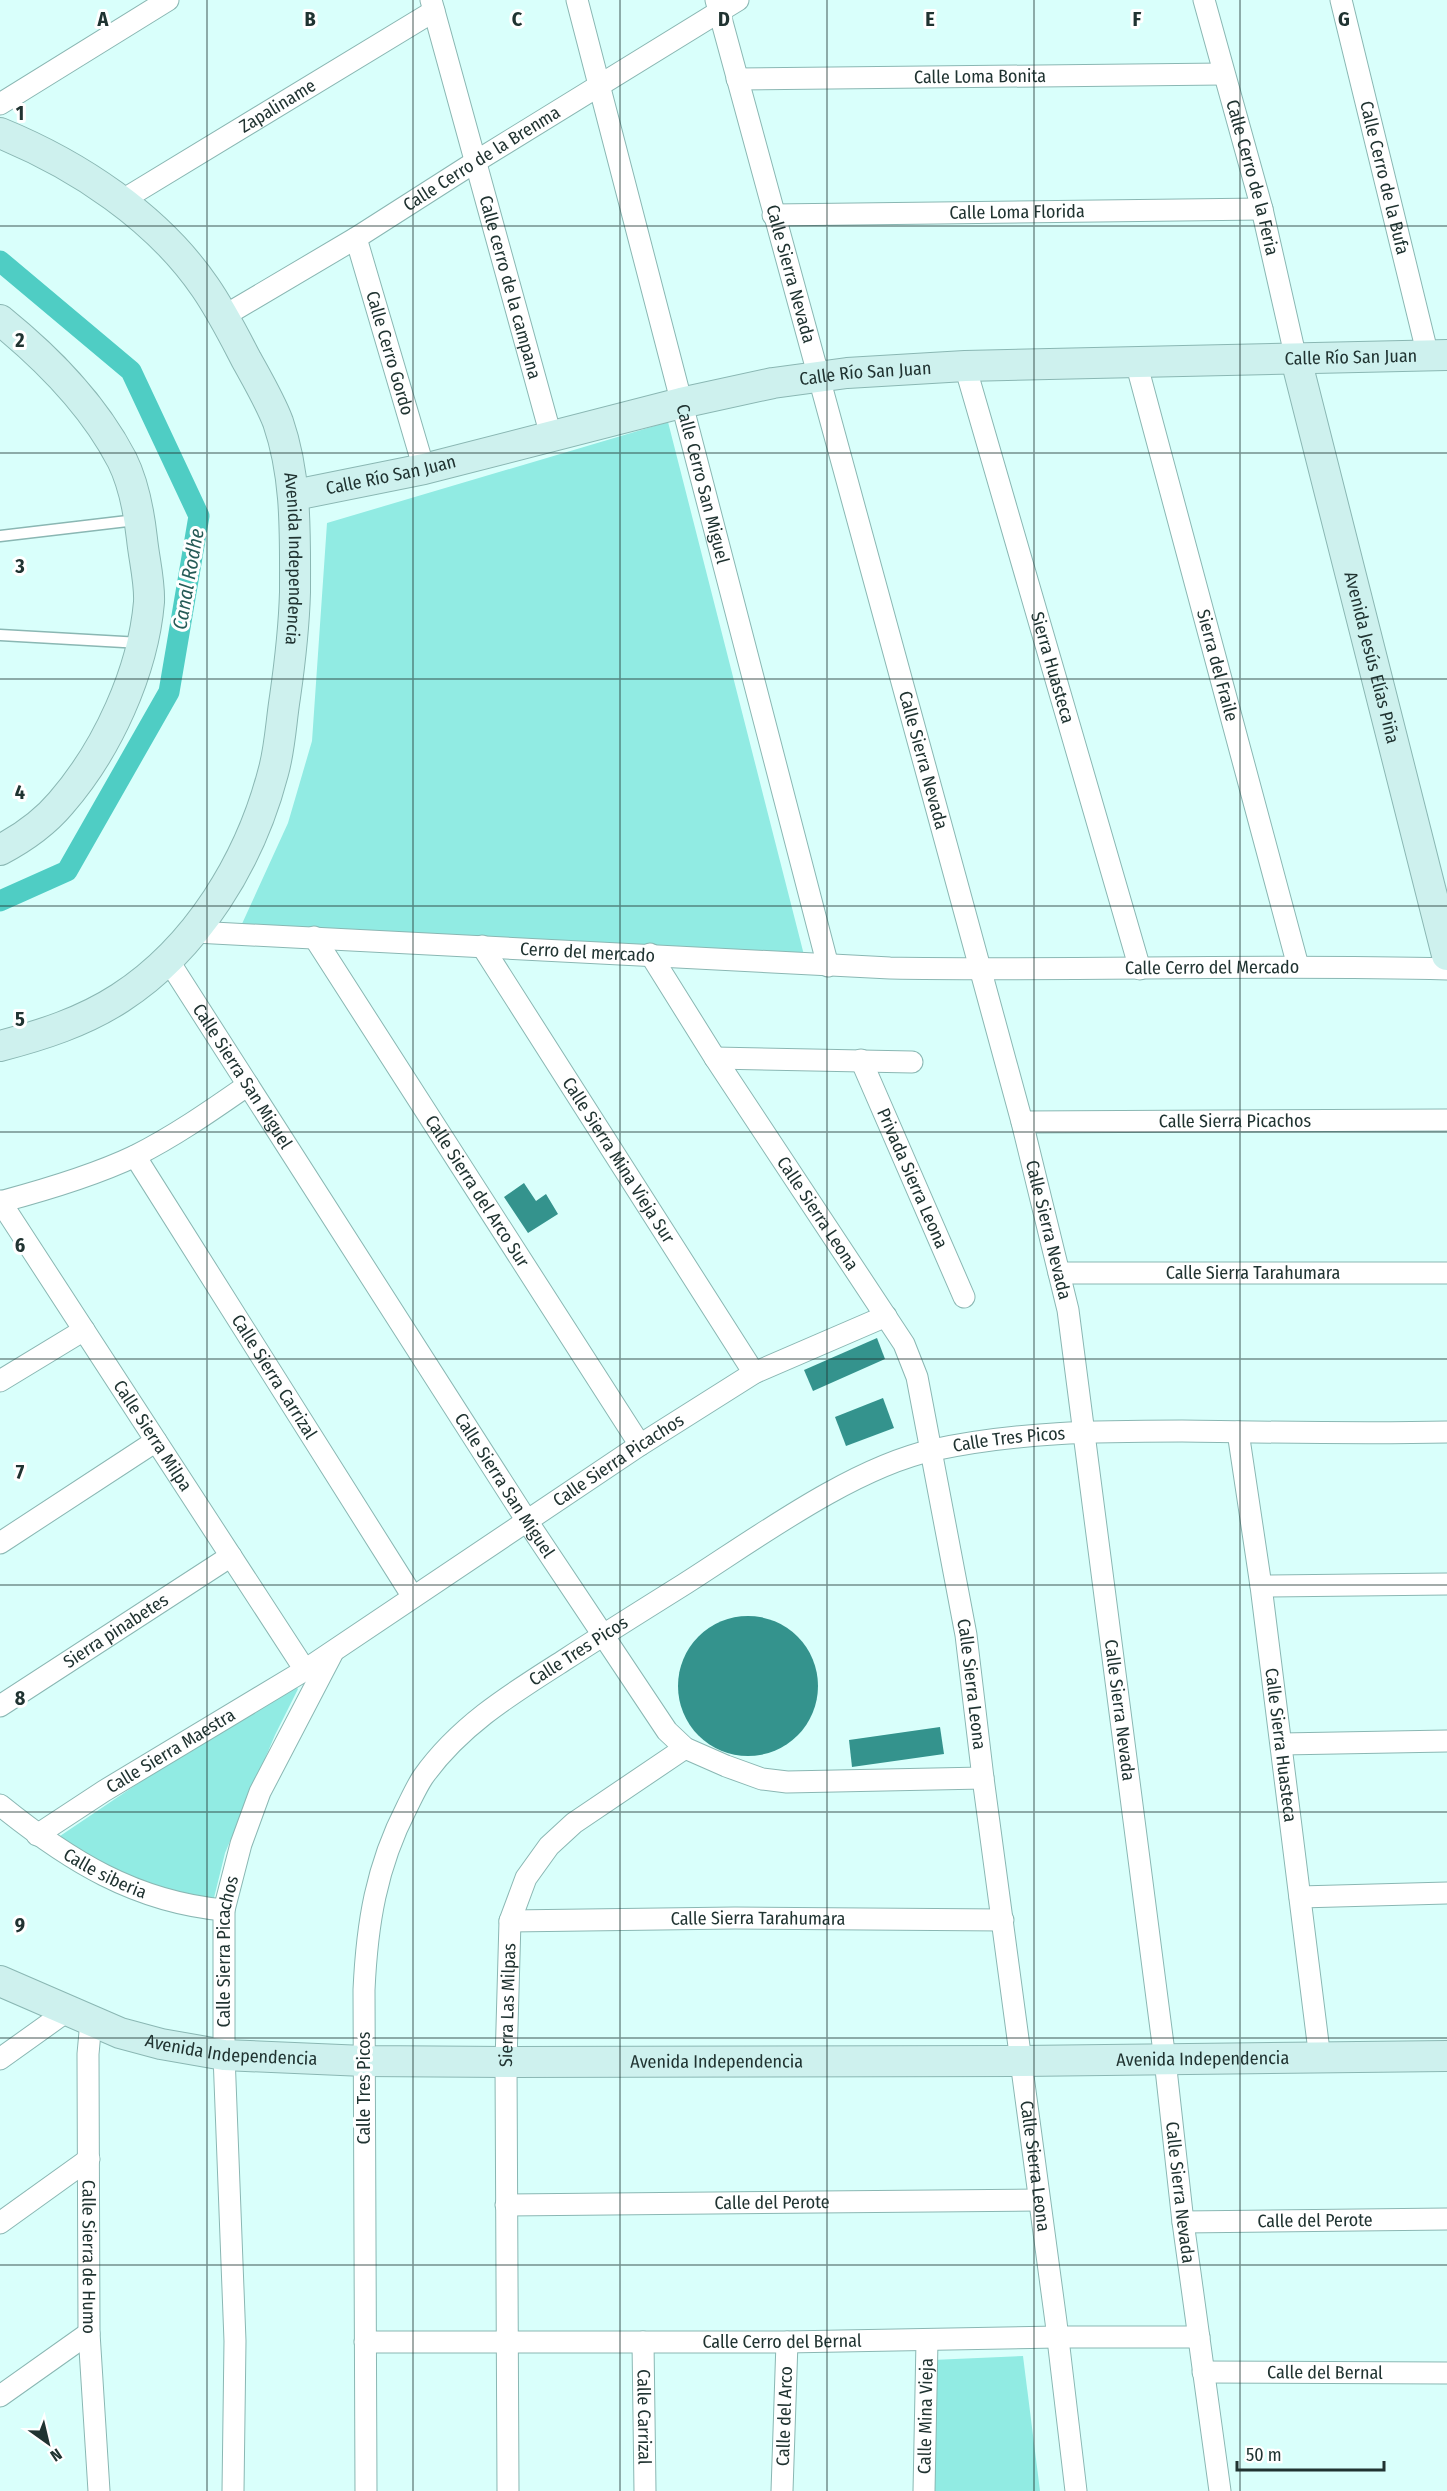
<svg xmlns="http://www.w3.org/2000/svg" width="1447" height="2491" font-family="'Fira Sans Condensed',sans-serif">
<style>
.green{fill:#91ebe3}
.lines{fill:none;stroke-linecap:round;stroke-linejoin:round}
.canal{stroke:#4fcdc4;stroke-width:21}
.building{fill:#34938d}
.lane-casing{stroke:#8ab7b3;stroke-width:13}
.street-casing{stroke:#8ab7b3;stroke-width:23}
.secondary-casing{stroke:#8ab7b3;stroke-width:32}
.lane{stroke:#fff;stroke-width:10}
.street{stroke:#fff;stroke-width:21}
.secondary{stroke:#cef1ee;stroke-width:30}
.grid{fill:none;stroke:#203331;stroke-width:1.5;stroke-opacity:0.55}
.labels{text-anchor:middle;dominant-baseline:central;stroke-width:6;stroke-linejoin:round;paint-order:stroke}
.street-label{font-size:18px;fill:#203331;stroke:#fff}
.water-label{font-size:20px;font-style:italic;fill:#265b57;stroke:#fff}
.grid-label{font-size:20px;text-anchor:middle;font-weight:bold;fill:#203331;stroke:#fff;stroke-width:6;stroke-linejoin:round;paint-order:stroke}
</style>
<rect width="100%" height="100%" fill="#d9fffb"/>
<g class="green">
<polygon points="668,422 804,955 241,926 288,823 312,741 327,523"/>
<path d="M 293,1683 L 298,1689 L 275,1735 L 225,1853 L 213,1902 C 159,1891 105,1870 60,1836 L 210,1735 Z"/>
<polygon points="1023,2356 1040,2491 931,2491 932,2360"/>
</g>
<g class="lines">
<polyline class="canal" points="0,261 131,371 199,516 169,692 67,871 0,901"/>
</g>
<g class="building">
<polygon points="524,1183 536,1201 546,1194 558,1214 528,1233 504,1197"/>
<polygon points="877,1338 885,1359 813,1391 804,1370"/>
<polygon points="883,1398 894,1428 846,1446 835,1417"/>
<circle cx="748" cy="1686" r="70"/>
<polygon points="940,1727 944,1754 852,1767 849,1740"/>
</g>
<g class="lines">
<g class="lane-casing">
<g id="lane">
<polyline points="0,536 136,520"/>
<polyline points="0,635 141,643"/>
</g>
</g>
<g class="street-casing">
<g id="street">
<path id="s1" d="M 431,0 L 551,436"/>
<path id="s2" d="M 577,0 L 828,966"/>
<path id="s3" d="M 716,0 L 1022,1122 L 1068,1310 L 1165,2060 L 1183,2222 L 1220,2491"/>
<path id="s4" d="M 1204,0 L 1262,209 L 1296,359"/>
<path id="s5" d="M 1341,0 L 1428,356"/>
<path id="s6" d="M 737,79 L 1223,74"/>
<polyline points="0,104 168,0"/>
<path id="s7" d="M 121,201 L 434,11"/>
<path id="s8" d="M 773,215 L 1262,209"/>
<path id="s9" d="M 356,238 L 424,469"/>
<path id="s10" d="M 224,316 L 356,238 L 475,162 L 738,0"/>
<path id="s11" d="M 1136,362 L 1298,966"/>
<path id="s12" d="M 965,366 L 1140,969"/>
<path id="s13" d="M 195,932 L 890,968 C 1076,971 1261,964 1447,969"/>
<path id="s14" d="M 314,937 L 640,1445"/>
<path id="s15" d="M 482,946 L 754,1373"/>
<path id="s16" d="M 650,954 L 715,1058 L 904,1344 L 917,1377 L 966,1635 L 983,1778 L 1056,2322 L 1076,2491"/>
<path id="s17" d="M 168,960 L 527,1521 L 667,1731 L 685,1748 L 726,1766 L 762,1779 L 787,1782 L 983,1778"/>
<polyline points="715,1058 912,1062"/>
<path id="s18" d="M 861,1060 L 964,1297"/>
<path id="s19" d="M 1022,1122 L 1447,1120"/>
<path id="s20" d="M 135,1156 L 413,1597"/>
<path id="s21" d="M 0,1201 L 305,1670"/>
<path d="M 0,1202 C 45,1190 93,1176 135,1156 C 175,1136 212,1110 248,1085"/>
<path id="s22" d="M 1059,1273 L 1447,1273"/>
<polyline points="0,1381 84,1330"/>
<path id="s23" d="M 1238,1432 L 1261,1586 L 1320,2059"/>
<polyline points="0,1543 156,1441"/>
<polyline points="1261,1586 1447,1584"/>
<path id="s24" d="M 0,1706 L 231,1556"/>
<polyline points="1282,1744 1447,1741"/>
<path id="s25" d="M 0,1805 C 68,1860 135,1902 224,1910"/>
<path id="s26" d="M 37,1835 L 104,1791 L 305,1670 L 640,1445 L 754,1373 L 886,1316"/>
<polyline points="1300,1897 1447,1893"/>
<path id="s27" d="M 510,1921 L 735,1918 L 1003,1920"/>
<path id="s28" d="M 91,2021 L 88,2054 L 89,2333 L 99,2491"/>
<polyline points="0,2059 67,2011"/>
<path id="s29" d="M 506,2205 L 1038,2200"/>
<path id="s30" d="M 1183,2222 L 1447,2219"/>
<polyline points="0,2223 89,2159"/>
<path id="s31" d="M 365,2342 L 787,2342 L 1058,2337 L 1199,2337"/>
<path id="s32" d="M 643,2342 L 645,2491"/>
<path id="s33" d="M 1203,2372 L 1447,2373"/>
<polyline points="0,2396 89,2333"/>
<path id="s34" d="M 233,2491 L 235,2341 L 224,2055 L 224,1910 L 241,1844 L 260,1792 L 332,1654"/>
<path id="s35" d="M 366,2491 L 364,1990 C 367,1924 376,1867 407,1807 C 412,1797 417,1786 423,1777 C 459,1726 511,1694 563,1661 C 603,1635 643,1610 683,1585 C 754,1540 851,1468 933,1450 C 1016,1432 1098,1431 1182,1431 C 1271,1432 1359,1434 1447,1432"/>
<path id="s36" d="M 508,2491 L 506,2062 L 510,1921 L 526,1878 L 549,1846 L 574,1823 L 685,1748"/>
<path id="s37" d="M 782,2491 L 787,2342"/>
<path id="s38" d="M 924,2491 L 927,2341"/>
</g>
</g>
<g class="secondary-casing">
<g id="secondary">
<path id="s39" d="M 0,133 C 78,165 157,217 205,287 C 221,310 233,334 246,359 C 257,379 270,401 278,422 C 297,477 295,535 295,592 C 294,628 290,662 285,697 C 281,722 280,749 273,773 C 250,861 197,948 120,998 C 83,1022 42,1035 0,1046"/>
<path d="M 0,320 C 48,359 93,404 122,460 C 134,484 139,512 142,539 C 144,559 150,582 149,602 C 143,672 107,750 61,803 C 45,822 21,839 0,850"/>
<path id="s40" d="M 1296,359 L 1447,955"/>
<path id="s41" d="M 295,495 L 424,469 L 681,403 L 773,383 L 847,373 L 965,366 L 1447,355"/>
<path id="s42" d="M 0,1981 L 120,2033 L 161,2044 L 224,2055 L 364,2061 L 506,2062 L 1022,2061 L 1447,2056"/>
</g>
</g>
<use href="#lane" class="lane"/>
<use href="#street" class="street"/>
<use href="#secondary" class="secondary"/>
</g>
<path class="grid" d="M 207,0 L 207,2491M 413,0 L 413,2491M 620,0 L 620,2491M 827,0 L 827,2491M 1034,0 L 1034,2491M 1240,0 L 1240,2491M 0,226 L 1447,226M 0,453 L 1447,453M 0,679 L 1447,679M 0,906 L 1447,906M 0,1132 L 1447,1132M 0,1359 L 1447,1359M 0,1585 L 1447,1585M 0,1812 L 1447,1812M 0,2038 L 1447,2038M 0,2265 L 1447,2265"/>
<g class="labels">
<g class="street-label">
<text stroke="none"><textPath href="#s6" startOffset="243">Calle Loma Bonita</textPath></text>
<text stroke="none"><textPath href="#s7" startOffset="183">Zapaliname</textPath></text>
<text stroke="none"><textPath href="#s10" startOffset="302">Calle Cerro de la Brenma</textPath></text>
<text stroke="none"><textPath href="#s5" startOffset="183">Calle Cerro de la Bufa</textPath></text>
<text stroke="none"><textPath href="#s4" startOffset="184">Calle Cerro de la Feria</textPath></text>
<text stroke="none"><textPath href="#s8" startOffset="244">Calle Loma Florida</textPath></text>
<text stroke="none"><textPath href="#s3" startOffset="284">Calle Sierra Nevada</textPath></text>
<text stroke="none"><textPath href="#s1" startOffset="298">Calle cerro de la campana</textPath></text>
<text stroke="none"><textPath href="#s9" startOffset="120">Calle Cerro Gordo</textPath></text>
<text stroke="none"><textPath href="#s41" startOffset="1070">Calle Río San Juan</textPath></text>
<text stroke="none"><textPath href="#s41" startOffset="584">Calle Río San Juan</textPath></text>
<text stroke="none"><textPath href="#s41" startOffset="98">Calle Río San Juan</textPath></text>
<text stroke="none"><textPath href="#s2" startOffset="500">Calle Cerro San Miguel</textPath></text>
<text stroke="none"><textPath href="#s39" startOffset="552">Avenida Independencia</textPath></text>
<text stroke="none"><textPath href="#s40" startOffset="308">Avenida Jesús Elías Piña</textPath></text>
<text stroke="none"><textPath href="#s11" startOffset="314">Sierra del Fraile</textPath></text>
<text stroke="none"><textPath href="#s12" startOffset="314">Sierra Huasteca</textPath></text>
<text stroke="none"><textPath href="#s3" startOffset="788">Calle Sierra Nevada</textPath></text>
<text stroke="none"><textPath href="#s13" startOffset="393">Cerro del mercado</textPath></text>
<text stroke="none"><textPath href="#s13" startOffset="1018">Calle Cerro del Mercado</textPath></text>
<text stroke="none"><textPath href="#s17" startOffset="138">Calle Sierra San Miguel</textPath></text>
<text stroke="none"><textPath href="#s19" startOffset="213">Calle Sierra Picachos</textPath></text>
<text stroke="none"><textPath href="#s15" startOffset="254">Calle Sierra Mina Vieja Sur</textPath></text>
<text stroke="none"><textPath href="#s18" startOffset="129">Privada Sierra Leona</textPath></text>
<text stroke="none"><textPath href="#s14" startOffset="302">Calle Sierra del Arco Sur</textPath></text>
<text stroke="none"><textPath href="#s16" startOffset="309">Calle Sierra Leona</textPath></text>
<text stroke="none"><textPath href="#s3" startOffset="1274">Calle Sierra Nevada</textPath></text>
<text stroke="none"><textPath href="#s22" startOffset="194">Calle Sierra Tarahumara</textPath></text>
<text stroke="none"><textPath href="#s20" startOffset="261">Calle Sierra Carrizal</textPath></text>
<text stroke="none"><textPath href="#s21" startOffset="280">Calle Sierra Milpa</textPath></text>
<text stroke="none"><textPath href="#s35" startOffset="1412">Calle Tres Picos</textPath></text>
<text stroke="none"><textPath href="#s26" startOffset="692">Calle Sierra Picachos</textPath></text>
<text stroke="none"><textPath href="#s17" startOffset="624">Calle Sierra San Miguel</textPath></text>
<text stroke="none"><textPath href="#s24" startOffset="138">Sierra pinabetes</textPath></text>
<text stroke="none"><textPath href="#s35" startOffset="926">Calle Tres Picos</textPath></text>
<text stroke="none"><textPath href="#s16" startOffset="813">Calle Sierra Leona</textPath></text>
<text stroke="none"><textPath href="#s3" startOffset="1760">Calle Sierra Nevada</textPath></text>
<text stroke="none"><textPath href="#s23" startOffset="316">Calle Sierra Huasteca</textPath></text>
<text stroke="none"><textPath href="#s26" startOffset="158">Calle Sierra Maestra</textPath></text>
<text stroke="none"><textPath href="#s25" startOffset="126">Calle siberia</textPath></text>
<text stroke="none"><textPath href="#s27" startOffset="248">Calle Sierra Tarahumara</textPath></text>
<text stroke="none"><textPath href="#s34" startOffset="540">Calle Sierra Picachos</textPath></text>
<text stroke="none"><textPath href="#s36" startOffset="486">Sierra Las Milpas</textPath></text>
<text stroke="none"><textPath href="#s42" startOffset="244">Avenida Independencia</textPath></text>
<text stroke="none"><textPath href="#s42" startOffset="1216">Avenida Independencia</textPath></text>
<text stroke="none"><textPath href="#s42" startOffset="730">Avenida Independencia</textPath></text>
<text transform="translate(364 2088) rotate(-90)">Calle Tres Picos</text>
<text stroke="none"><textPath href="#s16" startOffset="1299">Calle Sierra Leona</textPath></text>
<text stroke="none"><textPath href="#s3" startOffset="2246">Calle Sierra Nevada</textPath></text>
<text stroke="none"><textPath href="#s29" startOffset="266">Calle del Perote</textPath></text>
<text stroke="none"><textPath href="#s30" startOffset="132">Calle del Perote</textPath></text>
<text stroke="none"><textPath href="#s28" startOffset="236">Calle Sierra de Humo</textPath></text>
<text stroke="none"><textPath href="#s31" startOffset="417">Calle Cerro del Bernal</textPath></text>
<text stroke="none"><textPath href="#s33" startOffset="122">Calle del Bernal</textPath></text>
<text stroke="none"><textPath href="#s38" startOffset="75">Calle Mina Vieja</textPath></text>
<text stroke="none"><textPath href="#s32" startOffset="75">Calle Carrizal</textPath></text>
<text stroke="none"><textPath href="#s37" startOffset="75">Calle del Arco</textPath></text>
</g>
<g class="water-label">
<text transform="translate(188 579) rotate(-80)">Canal Rodhe</text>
</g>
</g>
<g class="grid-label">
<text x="103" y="26">A</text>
<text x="310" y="26">B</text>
<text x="517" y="26">C</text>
<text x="724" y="26">D</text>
<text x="930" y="26">E</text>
<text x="1137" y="26">F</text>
<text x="1344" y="26">G</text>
<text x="20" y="120">1</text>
<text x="20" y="347">2</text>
<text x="20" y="573">3</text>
<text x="20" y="799">4</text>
<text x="20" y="1026">5</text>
<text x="20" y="1252">6</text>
<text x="20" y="1479">7</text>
<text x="20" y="1705">8</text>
<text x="20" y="1932">9</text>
</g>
<g transform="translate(48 2443) rotate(146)" stroke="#ffffff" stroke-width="4.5" paint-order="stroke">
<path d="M0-4.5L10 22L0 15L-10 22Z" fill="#203331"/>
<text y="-9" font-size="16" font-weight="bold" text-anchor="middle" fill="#203331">N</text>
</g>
<path d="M1237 2461v9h147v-9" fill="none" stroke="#203331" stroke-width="3"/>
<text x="1246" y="2461" font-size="18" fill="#203331" stroke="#ffffff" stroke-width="4.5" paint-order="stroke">50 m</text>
</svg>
